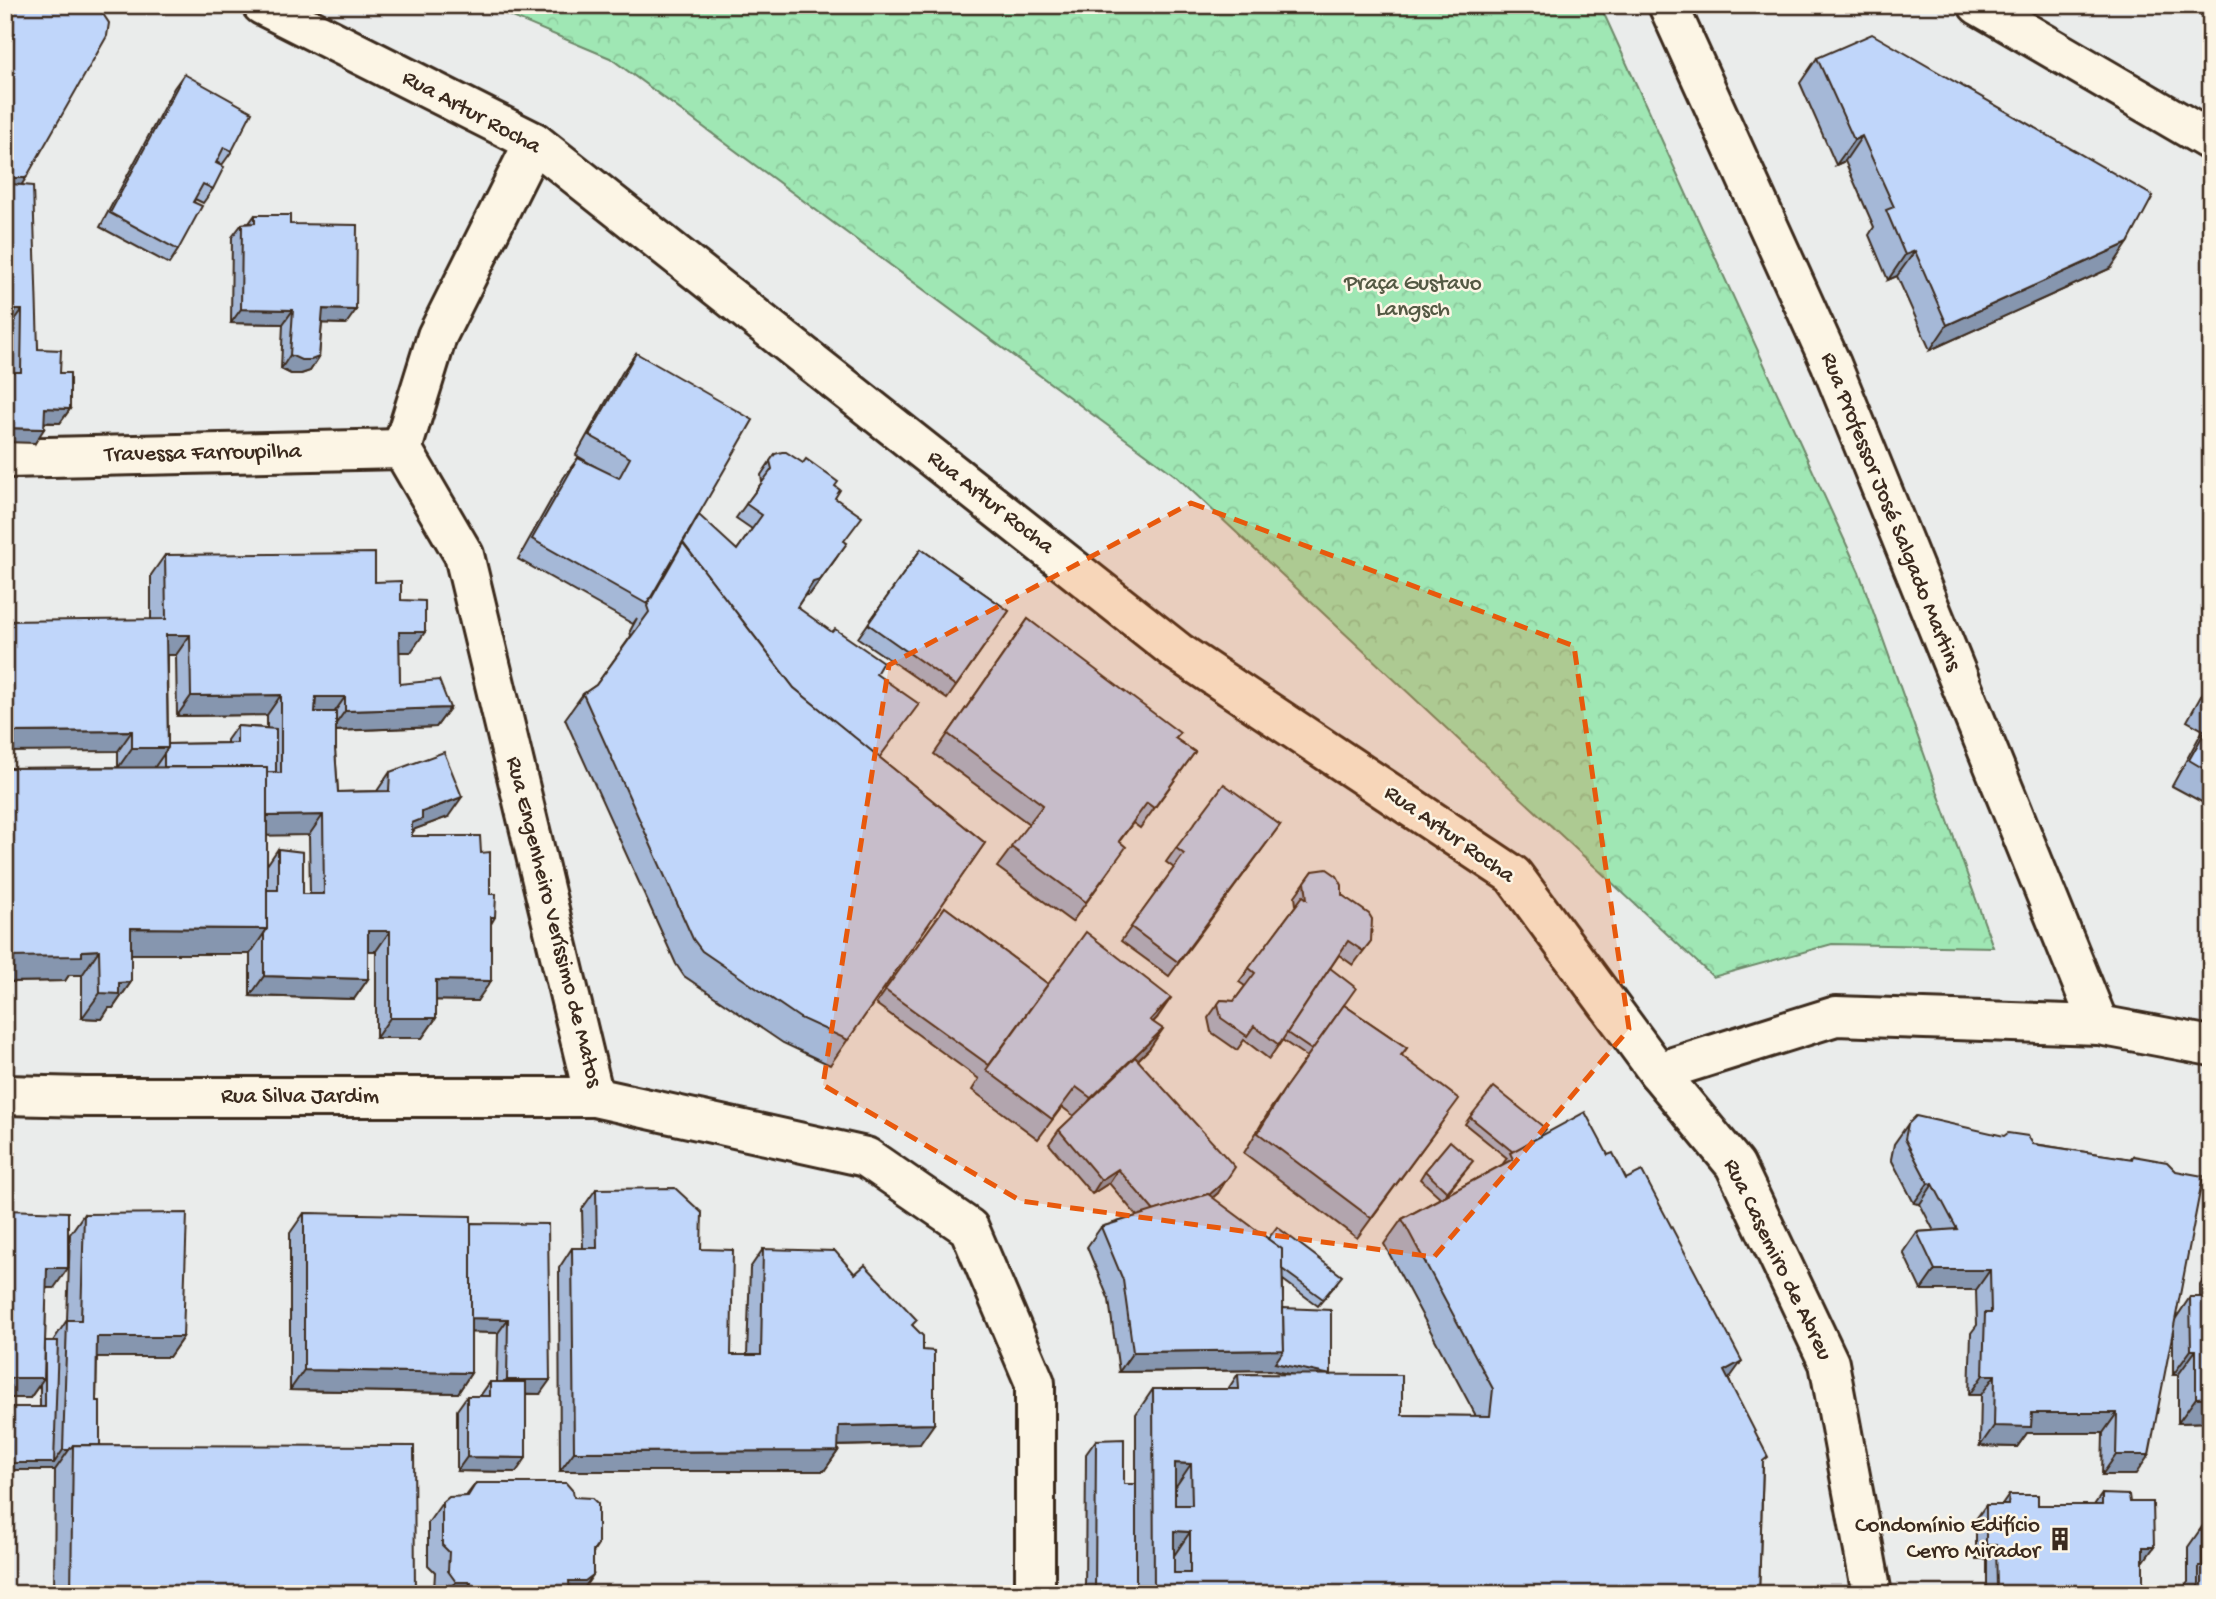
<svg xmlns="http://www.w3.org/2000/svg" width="2216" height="1599" font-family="'Gochi Hand',sans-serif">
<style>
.park{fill:url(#park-crowns);stroke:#6d8869;stroke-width:2}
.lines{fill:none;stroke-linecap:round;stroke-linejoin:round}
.minor-casing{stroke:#3b2a1e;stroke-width:44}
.tertiary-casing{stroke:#3b2a1e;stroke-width:44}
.minor{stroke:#fcf5e5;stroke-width:38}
.tertiary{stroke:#fcf5e5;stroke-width:38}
.wall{fill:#a5b8d7;stroke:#3b2a1e;stroke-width:2;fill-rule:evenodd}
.shaded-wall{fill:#8696af;stroke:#3b2a1e;stroke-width:2}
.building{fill:#c0d6fa;stroke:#3b2a1e;stroke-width:2;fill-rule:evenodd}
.marked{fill:#e8590c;fill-opacity:0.2;stroke:#e8590c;stroke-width:5;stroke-dasharray:14 9;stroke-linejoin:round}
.labels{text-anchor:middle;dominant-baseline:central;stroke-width:5;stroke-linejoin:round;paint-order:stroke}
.street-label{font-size:23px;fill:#3b2a1e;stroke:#fcf5e5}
.park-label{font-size:23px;fill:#545944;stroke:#fcf5e5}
.poi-label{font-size:23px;fill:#3b2a1e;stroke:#fcf5e5;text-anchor:end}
</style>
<defs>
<pattern id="park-crowns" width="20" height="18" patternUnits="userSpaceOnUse" patternTransform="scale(1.75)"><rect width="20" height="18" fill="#9fe7b4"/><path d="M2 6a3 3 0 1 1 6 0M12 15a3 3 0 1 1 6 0" fill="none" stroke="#8ac69a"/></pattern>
</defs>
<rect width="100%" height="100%" fill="#eaeceb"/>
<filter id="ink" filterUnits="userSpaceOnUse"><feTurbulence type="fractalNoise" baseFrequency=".0143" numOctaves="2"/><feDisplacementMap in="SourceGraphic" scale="14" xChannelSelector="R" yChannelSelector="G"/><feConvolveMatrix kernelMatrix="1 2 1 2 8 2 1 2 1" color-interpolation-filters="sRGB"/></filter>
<g filter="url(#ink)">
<polygon class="park" points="484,5 1600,5 1859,572 1993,947 1832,944 1713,977 1176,476 610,58"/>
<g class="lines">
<g class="minor-casing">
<g id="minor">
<polyline points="1668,5 1831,364 2099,1025"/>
<polyline points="1978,5 2211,141"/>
<polyline points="534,142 437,336 402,449 464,555 594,1097"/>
<polyline points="5,458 402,449"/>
<polyline points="1658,1072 1836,1016 2099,1025 2211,1046"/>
<polyline points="5,1095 86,1097 594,1097 866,1157 969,1228 1035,1383 1035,1594"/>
</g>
</g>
<g class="tertiary-casing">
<polyline id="tertiary" points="262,5 534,142 1178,652 1513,875 1658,1072 1735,1165 1829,1363 1872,1594"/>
</g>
<use href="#minor" class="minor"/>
<use href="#tertiary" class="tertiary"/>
</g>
<g class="wall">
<polygon points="5,5 38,349 60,373 70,409 60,423 44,423 35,443 11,372 12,324 5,324"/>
<polygon points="2182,5 2211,5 2211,20"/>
<polygon points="1817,58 2111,268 1930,350 1897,276 1888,280 1869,235 1874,227 1845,161 1836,165 1800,83"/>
<polygon points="184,74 232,151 222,165 216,162 213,189 203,203 195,199 178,250 169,264 100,227 174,88"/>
<polygon points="255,215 290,224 346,324 322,323 319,357 310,371 301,374 291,374 281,369 283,324 231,323 232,237 242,224 249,223"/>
<polygon points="636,353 695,521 737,550 752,529 736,518 762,482 761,475 775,454 835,486 835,498 844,541 837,557 810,594 805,595 797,607 876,674 880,758 985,843 830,1065 783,1043 684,976 676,964 565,719 583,694 596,685 631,636 630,631 637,618 633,624 518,559 564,477 578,458 596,467 576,455 622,373"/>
<polygon points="921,549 1009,611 947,699 858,638"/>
<path d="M 165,555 L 375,582 L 401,600 L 411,652 L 399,652 L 400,684 L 450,708 L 436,727 L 336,731 L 336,749 L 335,751 L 338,792 L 377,791 L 390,772 L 448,817 L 415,829 L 412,833 L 412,836 L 481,853 L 495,917 L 491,924 L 477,1001 L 436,1000 L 436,1018 L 422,1038 L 376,1038 L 376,951 L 368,951 L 368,979 L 354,999 L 250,996 L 250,954 L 131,954 L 131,982 L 113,1008 L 109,1008 L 102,1019 L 82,1018 L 82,975 L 69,975 L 65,981 L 5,982 L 5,768 L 118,767 L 118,751 L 151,619 L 151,575 ZM 167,655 L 176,655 L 177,716 L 267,715 L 267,728 L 237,726 L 227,740 L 227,743 L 168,744 ZM 267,835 L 309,835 L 310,894 L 303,894 L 278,849 L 267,865 Z"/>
<polygon points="1028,619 1176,739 1195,752 1140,828 1133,823 1119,842 1112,867 1072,922 997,867 1029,824 934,754"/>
<polygon points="2211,678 2211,807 2172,786 2203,730 2187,721"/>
<polygon points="1280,825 1169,976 1121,941 1174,868 1166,862 1176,848"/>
<polygon points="2211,851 2211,862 2206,860"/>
<polygon points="1313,871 1342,895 1371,941 1353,965 1339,955 1324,977 1344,1005 1407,1048 1402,1055 1445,1118 1357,1238 1244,1153 1271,1108 1315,1046 1307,1057 1282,1040 1269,1059 1244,1040 1237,1050 1211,1032 1208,1018 1221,1000 1234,1001 1245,986 1239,982 1296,905 1295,896"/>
<polygon points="945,907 1048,984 1157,1018 1153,1022 1149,1049 1138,1060 1218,1193 1212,1198 1268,1239 1337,1283 1318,1306 1283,1280 1283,1308 1331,1375 1402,1415 1475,1416 1475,1414 1384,1244 1402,1219 1441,1198 1420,1179 1425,1171 1468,1168 1445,1196 1502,1165 1507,1158 1465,1124 1470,1117 1541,1136 1729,1380 1763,1466 1759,1594 1085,1594 1086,1454 1096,1440 1124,1484 1136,1484 1136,1414 1153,1389 1228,1389 1238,1374 1292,1375 1270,1370 1119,1372 1109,1300 1087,1247 1101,1227 1137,1216 1109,1183 1092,1194 1049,1144 1059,1130 1074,1116 1062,1107 1038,1139 972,1090 979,1079 876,1004"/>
<polygon points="1908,1124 2130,1159 2133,1156 2176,1318 2190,1297 2200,1297 2200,1285 2211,1269 2211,1422 2178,1423 2178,1375 2173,1375 2173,1332 2135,1475 2102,1475 2103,1433 2027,1433 2017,1447 1980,1446 1981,1395 1969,1395 1971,1333 1977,1325 1976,1290 1921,1290 1903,1252 1917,1232 1934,1231 1920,1204 1914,1203 1891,1159 1894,1144"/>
<polygon points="596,1189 701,1249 731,1355 747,1355 750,1268 763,1249 855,1274 913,1326 920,1444 838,1446 838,1451 824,1471 560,1471 559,1268 572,1248 583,1248 582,1209"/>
<polygon points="5,1210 54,1288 46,1288 45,1341 53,1341 67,1320 70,1234 84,1214 183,1337 169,1357 97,1357 96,1401 100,1445 415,1594 54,1594 55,1470 6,1470 5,1414 10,1407 40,1407 40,1384 30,1398 5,1398"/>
<polygon points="304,1213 471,1223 540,1394 526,1394 516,1472 457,1471 457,1410 467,1396 480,1396 490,1382 497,1382 498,1333 471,1332 471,1373 458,1393 290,1390 290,1233"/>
<polygon points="476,1483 574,1497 598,1545 593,1553 580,1594 436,1594 434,1591 435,1572 428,1565 428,1523 442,1503 466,1496"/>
<polygon points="2102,1494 2130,1502 2154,1547 2143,1561 2138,1594 1987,1594 1987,1559 1976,1559 1976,1519 1986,1505 2002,1505 2009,1495 2038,1505 2094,1505"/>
<polygon points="2202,1527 2211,1594 2185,1594 2185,1586 2188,1582 2188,1547"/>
</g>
<g class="shaded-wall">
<polygon points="1862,136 1845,161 1836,165 1854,140"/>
<polygon points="5,178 26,178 13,198 5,198"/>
<polygon points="2128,243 2111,268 1930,350 1947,325"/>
<polygon points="1915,251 1897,276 1888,280 1905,255"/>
<polygon points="241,309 293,310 283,324 231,323"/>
<polygon points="323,309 356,310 346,324 313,323"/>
<polygon points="5,310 22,310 12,324 5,324"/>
<polygon points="290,355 319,357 310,371 301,374 291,374 281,369"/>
<polygon points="45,408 70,409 60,423 35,422"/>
<polygon points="5,428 44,429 35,443 5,442"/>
<polygon points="847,543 810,594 804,596 813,582"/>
<polygon points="399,632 425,632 411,652 385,652"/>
<polygon points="166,635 190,635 176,655 152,655"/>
<polygon points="281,695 267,715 177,716 191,696"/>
<polygon points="316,697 345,697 331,717 302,717"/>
<polygon points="450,708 436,727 331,731 345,711"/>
<polygon points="132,731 118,751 5,752 5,732"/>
<polygon points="132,748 168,748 154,768 118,768"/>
<polygon points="462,797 448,817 415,829 408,839 412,823 422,812"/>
<polygon points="323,815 309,835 250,836 264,816"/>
<polygon points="131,928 267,929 250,954 113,954"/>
<polygon points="368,931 390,931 376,951 354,951"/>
<polygon points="99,950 82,975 69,975 65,981 5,982 5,957"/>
<polygon points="264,976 368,979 354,999 250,996"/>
<polygon points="436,980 491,981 477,1001 422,1000"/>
<polygon points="131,982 113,1008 109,1008 102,1019 82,1018 100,993 119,983"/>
<polygon points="1171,998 1157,1018 1136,1040 1150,1020"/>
<polygon points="390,1018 436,1018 422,1038 376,1038"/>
<polygon points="1163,1029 1149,1049 1077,1118 1091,1098"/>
<polygon points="1118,1169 1109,1183 1092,1194 1101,1180"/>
<polygon points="1227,1179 1218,1193 1192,1215 1202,1201"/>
<polygon points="1928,1183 1933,1184 1920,1204 1914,1203"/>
<polygon points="47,1268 68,1268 54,1288 33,1288"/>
<polygon points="1935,1270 1990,1270 1976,1290 1921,1290"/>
<polygon points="467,1318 508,1319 498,1333 458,1332"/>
<polygon points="97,1337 183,1337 169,1357 83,1357"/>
<polygon points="1284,1350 1331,1375 1326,1382 1270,1370 1119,1372 1133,1352"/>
<polygon points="2191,1350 2196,1350 2178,1375 2173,1375"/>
<polygon points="1742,1361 1724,1386 1724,1371"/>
<polygon points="304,1370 471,1373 458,1393 290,1390"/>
<polygon points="1983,1375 1995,1375 1981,1395 1969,1395"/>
<polygon points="5,1378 44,1378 30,1398 5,1398"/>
<polygon points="507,1380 550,1380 540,1394 497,1393"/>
<polygon points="2211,1397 2211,1422 2178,1423 2196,1398"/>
<polygon points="2032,1413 2117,1413 2103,1433 2027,1433 2017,1447 1980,1446 1994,1426"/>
<polygon points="934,1424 920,1444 825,1446 839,1426"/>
<polygon points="63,1450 69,1450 55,1470 6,1470 11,1463 54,1463"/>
<polygon points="838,1451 824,1471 560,1471 574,1452"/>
<polygon points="2116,1455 2149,1455 2135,1475 2102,1475"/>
<polygon points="467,1457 526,1458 516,1472 457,1471"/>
<polygon points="1175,1463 1191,1464 1174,1489"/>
<polygon points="1174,1531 1190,1532 1173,1557"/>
<polygon points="1986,1545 1996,1545 1987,1559 1976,1559"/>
<polygon points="2143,1547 2154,1547 2144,1561 2134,1561"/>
<polygon points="593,1575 580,1594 560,1594 569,1581"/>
<polygon points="456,1582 471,1582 463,1594 447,1594"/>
<polygon points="1997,1587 2143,1587 2138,1594 1992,1594"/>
</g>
<g class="building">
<polygon points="5,5 97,5 109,23 107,36 26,178 5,178"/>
<polygon points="1872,34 2153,196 2128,243 1947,325 1915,251 1905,255 1886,210 1894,207 1862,136 1854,140 1817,58"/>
<polygon points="184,74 252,112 232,151 224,147 216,163 224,167 213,189 203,184 193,202 202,206 178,250 110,213"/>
<polygon points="11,184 33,186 38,349 61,350 60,373 70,373 70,409 45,408 44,429 5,428 5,372 21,372 22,310 5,310 5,187"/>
<polygon points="255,215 290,215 290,224 357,225 356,310 323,309 319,357 311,360 301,360 290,355 293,310 241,309 242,224 255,223"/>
<polygon points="636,353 753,420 647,604 532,539 578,458 619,478 630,458 589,435"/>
<polygon points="782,452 786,452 803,463 806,459 838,482 835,486 840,490 835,498 862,517 844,541 847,543 820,580 813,582 797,607 832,632 835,629 883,662 876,674 919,704 879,758 794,688 683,543 676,555 699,515 737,550 762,515 746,504 772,469 770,461 775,454"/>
<polygon points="683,543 794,688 985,843 848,1040 800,1018 702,951 693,939 583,694 596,685 649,612 647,606"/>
<polygon points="921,549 1009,611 956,686 868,624"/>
<polygon points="375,553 375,582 401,581 401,600 425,601 425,632 399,632 400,684 439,680 450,708 345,711 345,697 316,697 315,712 336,712 336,749 335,749 338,792 389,791 390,772 444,752 462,797 422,812 422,819 412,823 412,836 480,836 481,853 490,852 490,894 496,894 495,917 491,917 491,981 436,980 436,1018 390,1018 390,931 368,931 368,979 264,976 264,934 267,929 267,890 278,890 278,849 303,852 303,894 324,894 323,815 267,816 267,772 281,773 281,695 191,696 190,635 166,635 168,748 132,748 132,731 5,732 5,621 166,619 165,555"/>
<polygon points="1028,619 1180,733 1175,738 1195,752 1154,808 1147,803 1119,841 1126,847 1086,902 1011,847 1043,805 948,734"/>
<polygon points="2211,684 2211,699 2204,696"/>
<polygon points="2211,721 2211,773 2189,760"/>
<polygon points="237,726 276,729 276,772 267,772 267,767 164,767 164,753 168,748 168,744 237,743"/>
<polygon points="267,767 267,929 131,928 131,982 119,983 119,994 100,993 99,950 82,951 82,956 5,957 5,768"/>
<polygon points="1224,784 1280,825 1178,962 1131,927 1184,854 1176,848"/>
<polygon points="1327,869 1337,876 1342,885 1342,895 1369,914 1372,919 1371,941 1363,951 1348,941 1279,1045 1254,1026 1247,1036 1221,1018 1218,1004 1221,1000 1234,1001 1255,973 1249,968 1303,896 1307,899 1305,882 1313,871"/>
<polygon points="945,907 1048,984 989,1065 885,990"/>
<polygon points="1086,932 1171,998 1150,1020 1163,1029 1091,1098 1076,1087 1052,1119 986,1070"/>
<polygon points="1330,968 1356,988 1312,1050 1287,1033"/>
<polygon points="1344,1005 1407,1048 1401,1055 1459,1099 1371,1218 1258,1133 1285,1088"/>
<polygon points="1135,1057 1235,1167 1227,1179 1209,1195 1208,1194 1154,1211 1118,1169 1101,1180 1059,1130"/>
<polygon points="1494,1087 1546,1129 1539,1137 1513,1152 1470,1117"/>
<path d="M 1585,1112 L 1608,1155 L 1613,1153 L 1626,1179 L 1642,1171 L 1742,1361 L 1724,1371 L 1768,1457 L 1763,1461 L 1759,1594 L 1154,1594 L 1153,1389 L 1239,1389 L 1238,1374 L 1402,1375 L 1402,1415 L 1490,1416 L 1493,1389 L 1402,1219 L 1513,1159 L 1510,1153 ZM 1175,1463 L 1191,1464 L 1192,1505 L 1175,1505 ZM 1174,1531 L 1190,1532 L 1190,1573 L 1174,1573 Z"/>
<polygon points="1916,1116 2004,1136 2008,1133 2028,1136 2033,1144 2132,1159 2133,1156 2167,1162 2176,1171 2203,1176 2149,1455 2116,1455 2117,1413 2032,1413 2031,1427 1994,1426 1995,1375 1983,1375 1985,1313 1991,1313 1990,1270 1935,1270 1917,1232 1957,1229 1933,1184 1928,1183 1905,1139 1908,1124"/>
<polygon points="1450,1141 1473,1161 1447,1192 1425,1171"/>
<polygon points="675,1188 702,1213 701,1249 733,1250 731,1355 761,1355 763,1249 835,1251 855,1274 865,1265 917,1320 912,1325 923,1336 923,1350 934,1351 934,1424 839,1426 838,1451 574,1452 572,1248 597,1248 596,1189"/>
<polygon points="1208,1194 1282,1249 1284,1350 1133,1352 1123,1280 1101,1227"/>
<polygon points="5,1210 68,1212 68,1268 47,1268 44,1378 5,1378"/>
<polygon points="187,1213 183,1337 97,1337 96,1401 100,1401 100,1445 73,1445 69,1450 63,1450 67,1320 81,1320 84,1214"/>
<polygon points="304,1213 471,1216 471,1373 304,1370"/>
<polygon points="471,1223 548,1224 550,1380 507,1380 508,1319 471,1318"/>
<polygon points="1277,1227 1342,1276 1323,1299 1282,1269 1282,1249 1268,1239"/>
<polygon points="2190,1297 2211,1297 2211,1397 2196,1398 2196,1350 2191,1350"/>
<polygon points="1283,1308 1331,1310 1331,1375 1275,1363 1284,1350"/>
<polygon points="45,1341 58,1341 54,1463 11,1463 10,1407 45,1407"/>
<polygon points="490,1382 526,1382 526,1458 467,1457 467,1396 490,1396"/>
<polygon points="1124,1439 1124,1484 1136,1484 1136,1594 1095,1594 1096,1440"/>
<polygon points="73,1445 414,1446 415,1594 71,1594"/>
<polygon points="476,1483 566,1483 573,1491 574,1497 592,1498 598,1504 598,1545 593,1551 593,1575 585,1581 569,1581 570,1594 470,1594 471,1582 456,1582 448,1571 449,1552 442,1545 442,1503 449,1497 468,1496"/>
<polygon points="2102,1494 2129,1495 2130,1502 2153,1502 2154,1547 2143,1547 2143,1587 1997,1587 1996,1545 1986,1545 1986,1505 2008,1505 2009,1495 2038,1495 2038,1505 2102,1505"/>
<polygon points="2202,1527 2211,1527 2211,1594 2199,1594 2199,1566 2202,1566"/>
<rect x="914" y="1591" width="26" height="3"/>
</g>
</g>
<path class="marked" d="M 1191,503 L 1574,646 L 1629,1029 L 1434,1257 L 1021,1201 L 823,1085 L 889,665 Z"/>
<defs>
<g id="building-bare" transform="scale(1.89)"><path d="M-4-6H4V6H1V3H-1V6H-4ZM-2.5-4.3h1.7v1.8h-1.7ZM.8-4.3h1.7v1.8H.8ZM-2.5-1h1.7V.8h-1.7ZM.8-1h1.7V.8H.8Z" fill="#3b2a1e" stroke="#fcf5e5" stroke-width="2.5" paint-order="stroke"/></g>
</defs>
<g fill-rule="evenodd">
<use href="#building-bare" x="2060" y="1539"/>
</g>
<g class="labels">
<g class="street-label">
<text transform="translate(471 113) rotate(28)">Rua Artur Rocha</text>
<text transform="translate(203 454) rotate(-1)">Travessa Farroupilha</text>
<text transform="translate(990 503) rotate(38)">Rua Artur Rocha</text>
<text transform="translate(1890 512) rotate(68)">Rua Professor José Salgado Martins</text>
<text transform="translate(1449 835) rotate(35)">Rua Artur Rocha</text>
<text transform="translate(553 922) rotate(76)">Rua Engenheiro Veríssimo de Matos</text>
<text x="300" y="1097">Rua Silva Jardim</text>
<text transform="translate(1777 1260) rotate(64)">Rua Casemiro de Abreu</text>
</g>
<g class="park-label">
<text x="1413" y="284">Praça Gustavo<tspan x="1413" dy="26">Langsch</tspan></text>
</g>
<g class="poi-label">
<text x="2040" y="1526">Condomínio Edifício<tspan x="2040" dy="26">Cerro Mirador</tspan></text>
</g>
</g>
<rect width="2216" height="1599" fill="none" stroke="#fcf5e5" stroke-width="28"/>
<rect x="14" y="14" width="2188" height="1571" fill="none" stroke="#3b2a1e" stroke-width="2.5" filter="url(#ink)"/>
</svg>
